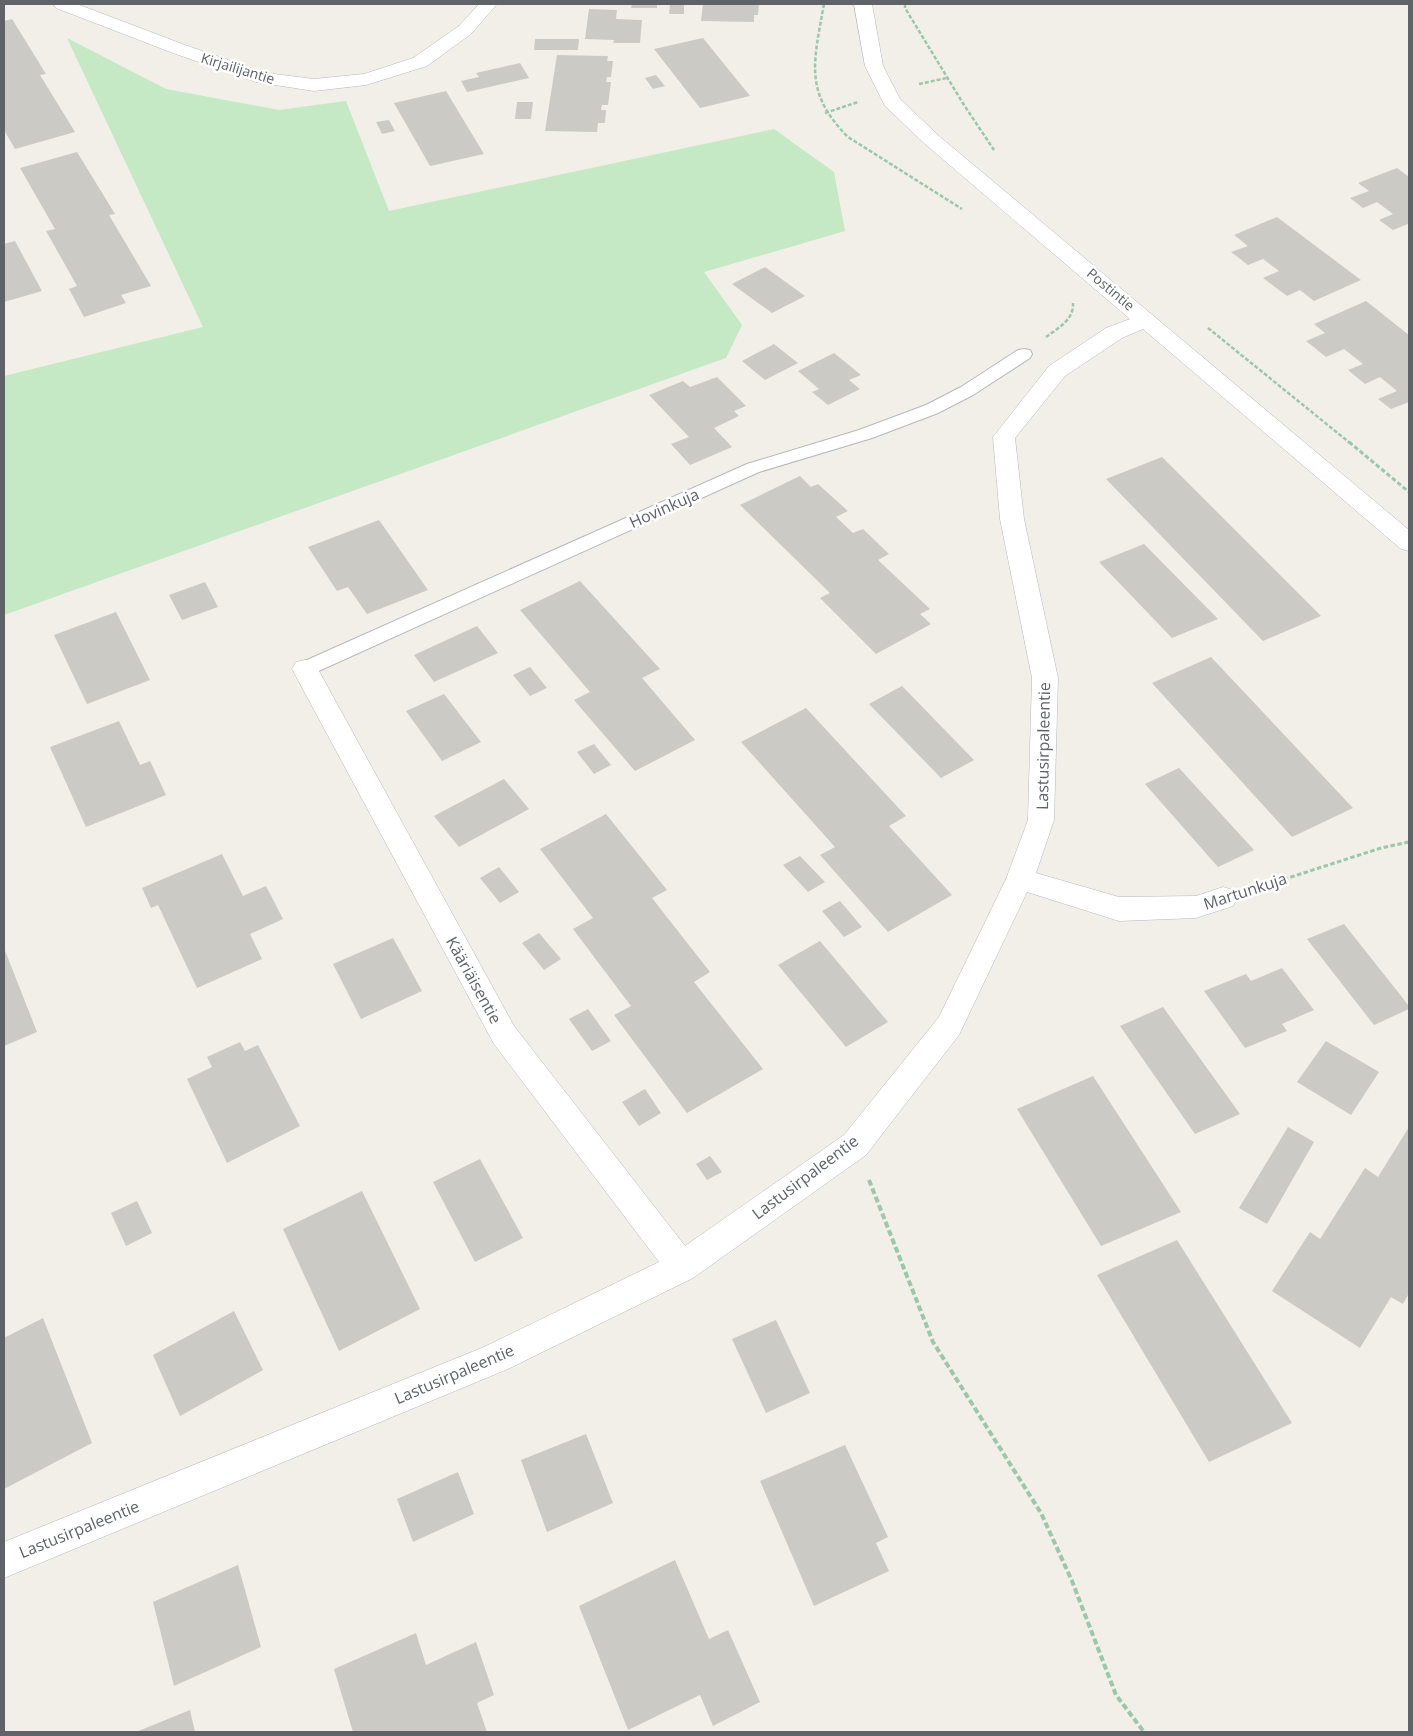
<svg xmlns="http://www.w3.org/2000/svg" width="1413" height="1736" font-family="'Open Sans',sans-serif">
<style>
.green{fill:#c5e8c5}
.building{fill:#cccac5}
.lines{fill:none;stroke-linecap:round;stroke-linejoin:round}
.service-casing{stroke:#b5b8bc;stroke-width:2}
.minor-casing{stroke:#b5b8bc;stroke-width:1}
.path-far2{stroke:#9cc7a9;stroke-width:2.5;stroke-dasharray:4 2;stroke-linecap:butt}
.path-far1{stroke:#9cc7a9;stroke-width:3;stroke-dasharray:4.5 2.5;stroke-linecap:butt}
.path{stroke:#9cc7a9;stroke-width:4;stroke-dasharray:6 3;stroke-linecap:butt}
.service{fill:#fff;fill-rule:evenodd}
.minor{fill:#fff;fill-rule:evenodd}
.labels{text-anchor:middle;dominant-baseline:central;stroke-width:5;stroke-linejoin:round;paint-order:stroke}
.far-street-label{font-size:14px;fill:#5f6368;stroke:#fff}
.street-label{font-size:16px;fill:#5f6368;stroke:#fff}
</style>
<rect width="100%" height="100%" fill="#f1efe8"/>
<polygon class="green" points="67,38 166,89 279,110 346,101 389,211 774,129 834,172 845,231 704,272 742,325 726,358 4,615 4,376 203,327"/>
<g class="building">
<polygon points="632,4 657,4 657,8 631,8"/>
<polygon points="670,4 684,4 684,14 669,14"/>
<polygon points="703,4 759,4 758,15 754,15 754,22 701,21"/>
<polygon points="589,9 617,10 616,19 642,20 640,43 613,43 614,40 585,39"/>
<polygon points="12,19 46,74 40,75 75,132 15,149 4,130 4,21"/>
<polygon points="703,38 750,96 700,108 654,49"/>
<polygon points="535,39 579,39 578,50 534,50"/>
<polygon points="557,55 608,56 607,61 613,61 611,77 607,77 606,82 611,82 608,105 602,105 601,110 606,110 605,123 598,123 597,132 545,131"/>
<polygon points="520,63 529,78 467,92 461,81 479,77 476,73"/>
<polygon points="656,75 665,86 653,89 645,78"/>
<polygon points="446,91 484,154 430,166 394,103"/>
<polygon points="517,102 533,102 531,119 515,119"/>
<polygon points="389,120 395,131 382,134 376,122"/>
<polygon points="77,152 115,214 109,215 151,286 121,295 126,303 84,317 69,289 77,286 46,231 55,229 20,168"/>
<polygon points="1397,168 1409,177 1409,225 1408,224 1393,230 1379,220 1393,214 1377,202 1363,208 1350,198 1369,191 1358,183"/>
<polygon points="1277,217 1361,280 1314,301 1300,290 1287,296 1263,278 1279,271 1263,259 1248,265 1231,252 1248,246 1234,235"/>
<polygon points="15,241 42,291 4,302 4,244"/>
<polygon points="765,267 805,296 772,313 732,284"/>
<polygon points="1366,301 1409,335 1409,402 1391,409 1378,399 1397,391 1380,377 1365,384 1348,370 1363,364 1344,349 1326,357 1306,341 1325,333 1314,324"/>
<polygon points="774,344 798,363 765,380 742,361"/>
<polygon points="834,353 861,375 849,380 860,389 828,405 812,392 819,389 798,371"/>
<polygon points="717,377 746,406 734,411 739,416 714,428 732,447 690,465 671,444 689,437 649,395 683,381 690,387"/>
<polygon points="1162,457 1321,616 1263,641 1106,479"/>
<polygon points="800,476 811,487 818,484 848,511 836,517 853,533 863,529 889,554 878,560 930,609 920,614 931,624 876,654 820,598 830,593 740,505"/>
<polygon points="379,520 428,590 367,614 348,587 337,591 308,547"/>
<polygon points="1144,544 1218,619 1172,638 1099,562"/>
<polygon points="580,581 660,669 642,678 695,740 635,771 574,700 590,692 520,610"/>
<polygon points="205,582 218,607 182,620 169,595"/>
<polygon points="116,612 150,680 87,704 54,635"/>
<polygon points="477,626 498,653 434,682 414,655"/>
<polygon points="1211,657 1353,808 1292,837 1152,683"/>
<polygon points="530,667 547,688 530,696 513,675"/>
<polygon points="902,686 974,760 941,778 869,704"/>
<polygon points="444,694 481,742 442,761 406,711"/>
<polygon points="806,708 906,816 889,826 952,895 888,932 820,855 835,847 741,742"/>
<polygon points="119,721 140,765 150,761 166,795 86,827 50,747"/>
<polygon points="594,744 611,765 594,774 577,752"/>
<polygon points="1179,768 1254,850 1218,867 1145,784"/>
<polygon points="504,779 529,809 459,847 434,816"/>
<polygon points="606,814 667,890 652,898 710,972 694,982 763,1069 687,1113 614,1015 631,1006 573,929 593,918 540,849"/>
<polygon points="222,854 243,896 266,886 283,919 250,934 262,959 197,988 158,905 151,908 142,888"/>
<polygon points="800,856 825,882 808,892 783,865"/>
<polygon points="499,867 519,892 500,903 480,878"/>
<polygon points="840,901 862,927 844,937 822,911"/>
<polygon points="1344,924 1409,1006 1409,1009 1374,1025 1307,939"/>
<polygon points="539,933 561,959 544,970 522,943"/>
<polygon points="393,938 422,991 361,1019 333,964"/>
<polygon points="820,941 888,1022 846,1047 778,965"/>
<polygon points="4,948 37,1032 4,1046"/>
<polygon points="1282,968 1314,1010 1282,1024 1287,1031 1245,1048 1204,991 1246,974 1251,981"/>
<polygon points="1163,1007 1240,1114 1195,1134 1120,1026"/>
<polygon points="588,1009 611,1041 592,1051 569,1019"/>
<polygon points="1326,1041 1379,1072 1351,1115 1297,1082"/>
<polygon points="240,1042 245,1051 258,1045 300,1126 227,1163 187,1079 212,1067 207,1057"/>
<polygon points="1093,1076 1181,1212 1101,1246 1017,1109"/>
<polygon points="645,1089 661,1113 639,1126 622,1102"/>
<polygon points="1288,1127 1314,1142 1267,1224 1239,1208"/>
<polygon points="1409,1127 1409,1293 1403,1304 1391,1297 1360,1348 1272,1291 1310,1232 1320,1239 1365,1168 1378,1177"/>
<polygon points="710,1156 722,1172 707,1180 696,1164"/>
<polygon points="480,1159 523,1238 475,1262 433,1182"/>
<polygon points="362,1191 420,1309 339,1351 283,1229"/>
<polygon points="137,1201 152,1233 126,1246 111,1213"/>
<polygon points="1177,1240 1292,1423 1209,1462 1097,1275"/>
<polygon points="234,1311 263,1370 180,1416 153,1355"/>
<polygon points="43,1318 92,1443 4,1489 4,1338"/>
<polygon points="776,1320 810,1393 766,1413 732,1339"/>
<polygon points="586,1434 613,1503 547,1532 521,1460"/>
<polygon points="845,1445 888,1537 876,1543 889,1571 814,1606 760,1481"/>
<polygon points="458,1472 474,1514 413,1542 397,1499"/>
<polygon points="675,1560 709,1639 728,1630 760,1702 713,1726 700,1695 628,1730 579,1606"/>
<polygon points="238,1565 261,1647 174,1686 153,1602"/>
<polygon points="416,1633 426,1665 476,1642 494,1695 477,1703 487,1732 353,1732 334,1669"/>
<polygon points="190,1710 195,1732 136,1732"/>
</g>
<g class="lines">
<g class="service-casing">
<polygon id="service" points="1024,349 1030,350 1032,354 1030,358 973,395 938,413 872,438 759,472 312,674 305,676 298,674 295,669 298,664 747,464 859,430 926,405 961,387 1018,350"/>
</g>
<g class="minor-casing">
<g id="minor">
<polygon points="53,4 77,4 185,45 266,73 314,79 364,74 413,58 459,26 479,4 497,4 471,34 427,66 366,85 314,91 256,82 173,53 56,8"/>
<polygon points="854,4 872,4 883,66 900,99 939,136 1409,530 1409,551 1401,549 1143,329 1122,338 1065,376 1015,438 1024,519 1058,678 1054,820 1036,873 1119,897 1196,896 1223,887 1233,890 1237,898 1233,906 1196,918 1119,921 1027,892 959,1035 866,1155 693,1278 508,1369 4,1578 4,1542 484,1347 659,1262 494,1044 292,669 296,662 305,660 314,662 514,1026 685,1246 844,1135 939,1017 1006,879 1028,820 1032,678 1000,519 993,437 1049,366 1106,328 1130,319 925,144 885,106 865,66"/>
</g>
</g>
<g class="path-far2">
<path d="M 824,4 C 814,61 803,92 848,137 L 962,209"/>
<polyline points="905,4 905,8 964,105 994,150"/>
<polyline points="919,84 947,78"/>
<polyline points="825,113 858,102"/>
<polyline points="1208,328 1350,443"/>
<path d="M 1046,337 C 1058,328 1074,320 1073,303"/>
</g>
<g class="path-far1">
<polyline points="1349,442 1409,492"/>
<polyline points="1257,888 1381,848 1409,842"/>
</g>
<polyline class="path" points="869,1180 933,1342 1041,1513 1072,1581 1116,1695 1144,1732"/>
<use href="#service" class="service"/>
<use href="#minor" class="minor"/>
</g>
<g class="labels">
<g class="far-street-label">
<text transform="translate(238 68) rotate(17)">Kirjailijantie</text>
<text transform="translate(1111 289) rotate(40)">Postintie</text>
</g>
<g class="street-label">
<text transform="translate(664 508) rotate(-24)">Hovinkuja</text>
<text transform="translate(1043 746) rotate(-89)">Lastusirpaleentie</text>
<text transform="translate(1245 891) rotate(-18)">Martunkuja</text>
<text transform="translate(474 980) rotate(61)">Kääriäisentie</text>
<text transform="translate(805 1177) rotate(-37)">Lastusirpaleentie</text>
<text transform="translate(454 1374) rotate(-23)">Lastusirpaleentie</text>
<text transform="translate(79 1529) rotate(-22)">Lastusirpaleentie</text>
</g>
</g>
<rect width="1413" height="1736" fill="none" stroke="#5f6368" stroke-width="10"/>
</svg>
